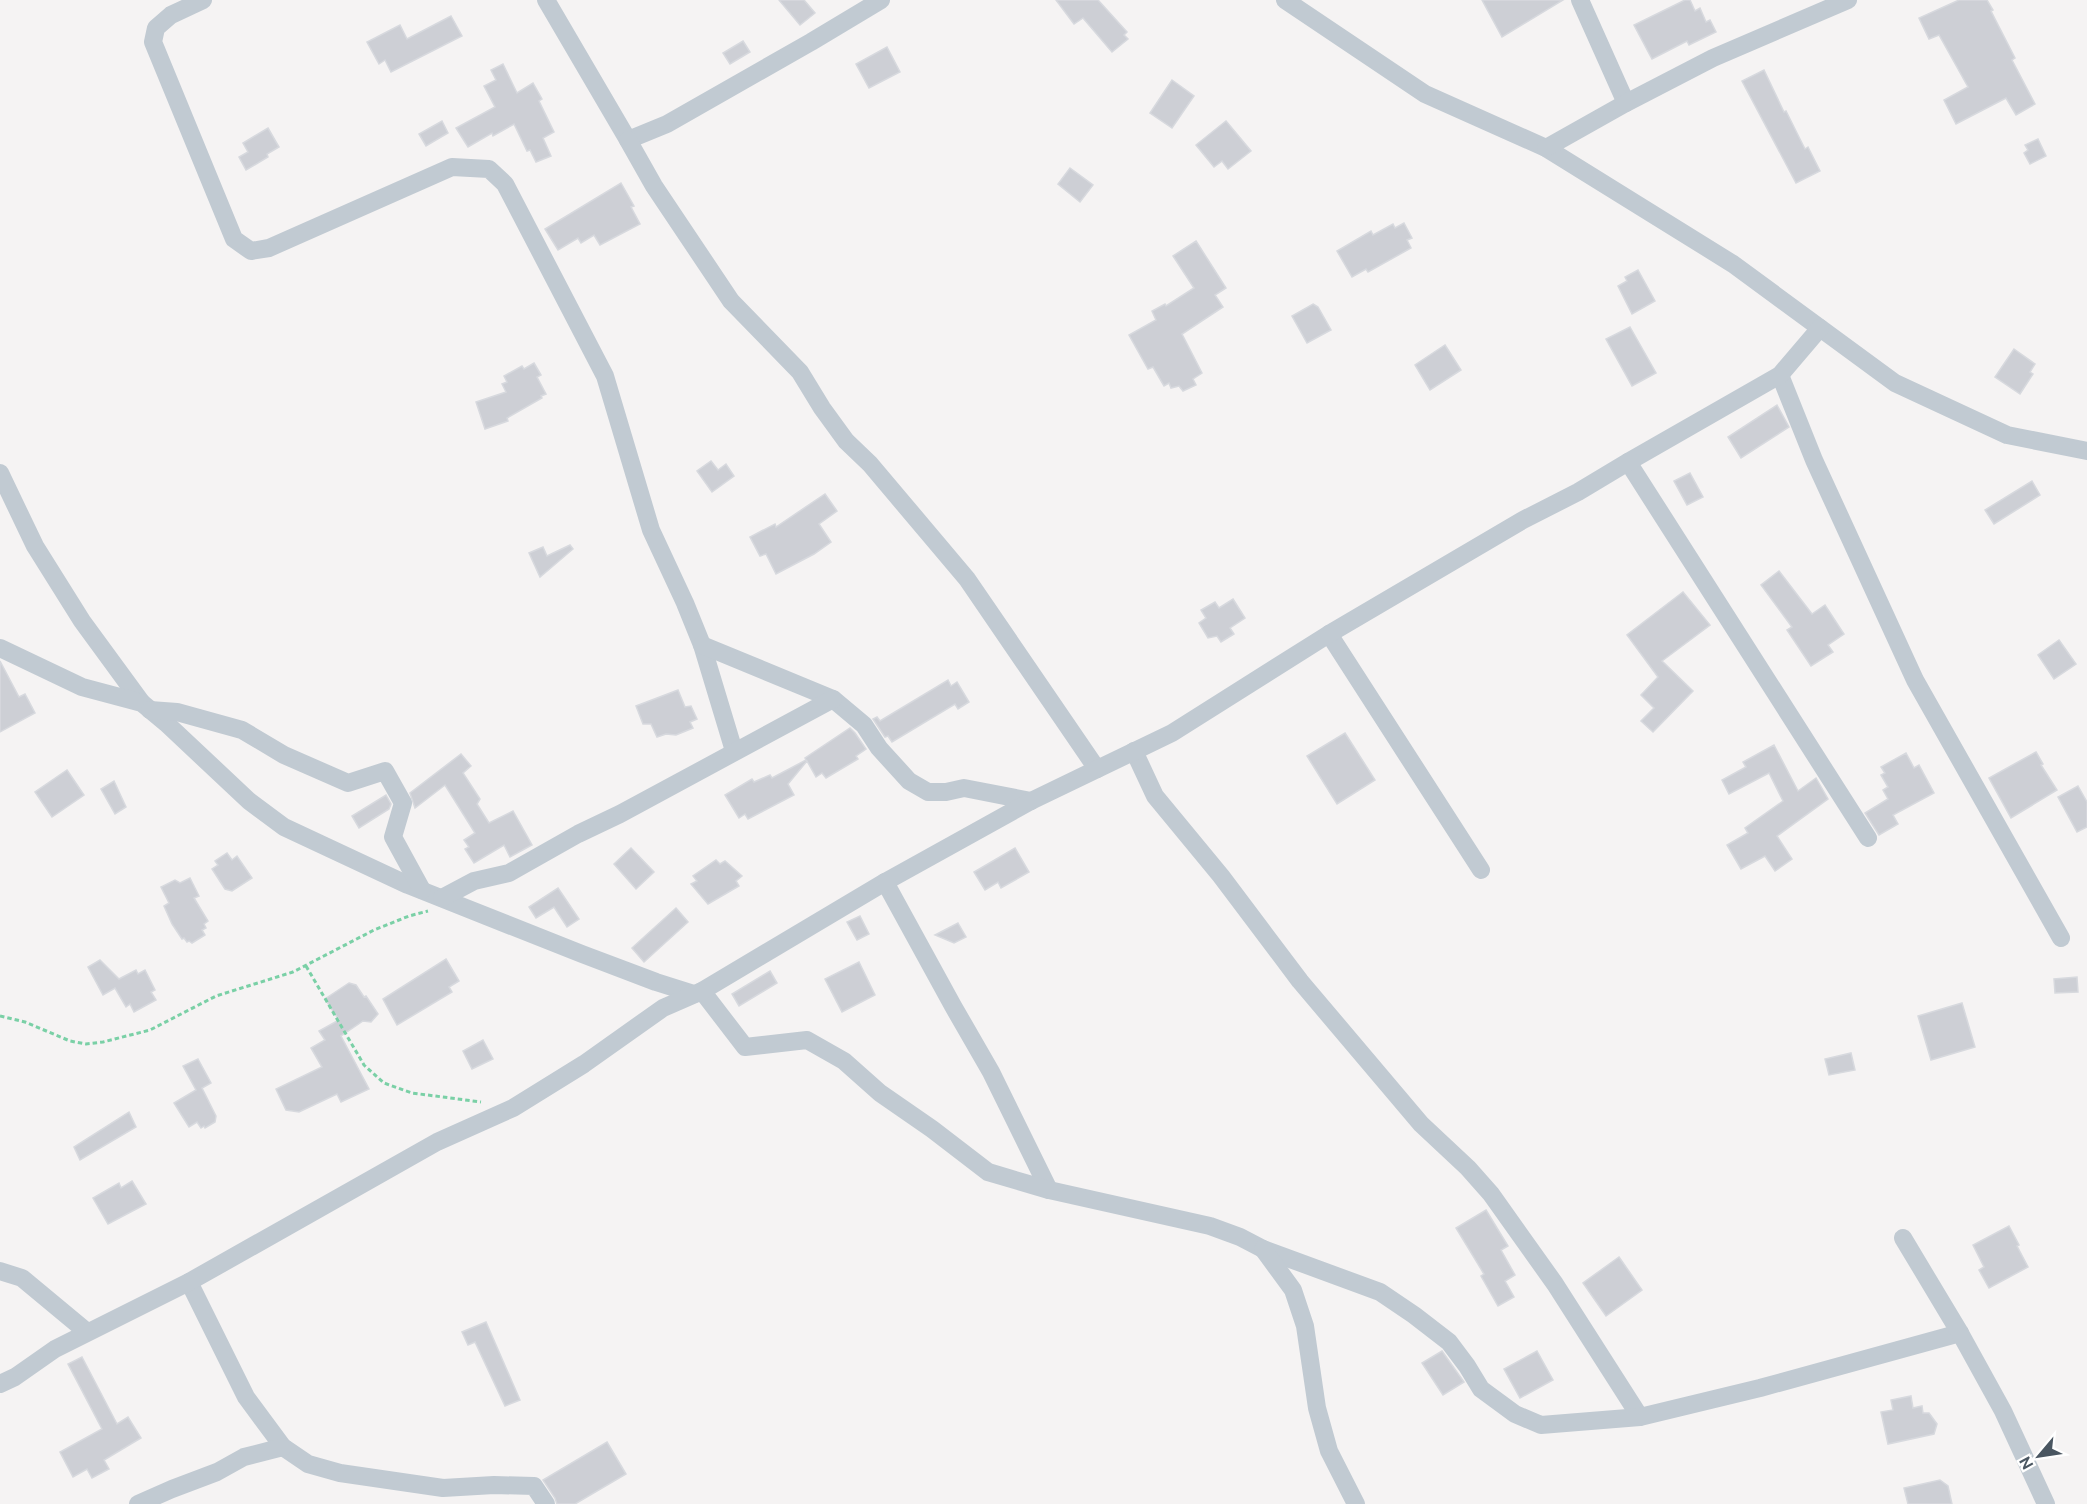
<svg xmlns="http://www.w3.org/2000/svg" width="2087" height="1504" font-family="Ubuntu,sans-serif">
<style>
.building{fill:#cdcfd5;stroke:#d7d9de;stroke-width:1.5}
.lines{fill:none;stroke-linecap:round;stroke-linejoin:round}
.path{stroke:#7ad0a6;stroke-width:3;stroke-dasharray:4.5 3;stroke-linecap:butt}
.minor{stroke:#c1cad2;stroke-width:18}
</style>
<rect width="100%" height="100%" fill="#f5f3f3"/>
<g class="building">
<polygon points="779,0 804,0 815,13 800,25"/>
<polygon points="1056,0 1098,0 1127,32 1124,35 1128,39 1112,52 1083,18 1074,24"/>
<polygon points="1482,0 1563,0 1502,37"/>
<polygon points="1685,0 1690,0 1695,11 1700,8 1706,22 1710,20 1716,32 1689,45 1687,41 1652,59 1634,25"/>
<polygon points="1959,0 1987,0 1993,10 1991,11 2015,58 2012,60 2035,104 2016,115 2006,98 1956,124 1944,100 1968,87 1939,35 1929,39 1919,18"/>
<polygon points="451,16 462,36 391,72 385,60 379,64 367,42 400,25 407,39"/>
<polygon points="743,41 750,52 730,64 723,53"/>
<polygon points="887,47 900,72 869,88 856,64"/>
<polygon points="503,64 517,93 533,83 542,99 539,101 554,132 543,138 551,156 536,162 530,150 527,151 514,124 493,136 492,133 468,147 456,128 495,107 484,86 496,80 491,70"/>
<polygon points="1764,70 1784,112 1786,111 1805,149 1808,147 1820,171 1796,183 1742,81"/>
<polygon points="1172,80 1194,96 1172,128 1150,113"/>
<polygon points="442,121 448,133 426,146 419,134"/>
<polygon points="1226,121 1251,151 1228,169 1222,161 1214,167 1196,145"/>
<polygon points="268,128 279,147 267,154 268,157 246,170 239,157 248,152 243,143"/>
<polygon points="2038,139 2046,156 2030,164 2024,153 2028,150 2025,145"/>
<polygon points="1070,168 1093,185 1080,202 1058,184"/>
<polygon points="621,183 634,206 631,207 640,224 600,245 594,235 581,243 578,238 558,250 545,229"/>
<polygon points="1404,223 1412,238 1407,240 1411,248 1368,272 1366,269 1352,277 1337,251 1371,231 1373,235 1393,224 1395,228"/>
<polygon points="1196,241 1226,288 1215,295 1223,307 1182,334 1202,373 1193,379 1196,385 1183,391 1179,386 1171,388 1169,383 1164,386 1153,367 1148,369 1129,335 1156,320 1152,311 1165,304 1166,306 1194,288 1173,256"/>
<polygon points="1638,270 1655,301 1632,314 1618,286 1627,281 1625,277"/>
<polygon points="1313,304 1318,307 1331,330 1307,343 1292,316"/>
<polygon points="1630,327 1656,373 1632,386 1606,339"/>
<polygon points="1445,345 1461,370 1430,390 1415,365"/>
<polygon points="2014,349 2035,364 2030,372 2033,374 2020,394 1995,377"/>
<polygon points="534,363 541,375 537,377 546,394 541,396 542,398 507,418 508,421 485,429 476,402 506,392 502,384 507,382 504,376 522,366 524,369"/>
<polygon points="1777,405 1789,427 1741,458 1728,437"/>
<polygon points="711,461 718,470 726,464 734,476 712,492 697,471"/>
<polygon points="1690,473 1703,497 1687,505 1674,481"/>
<polygon points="2032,481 2040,495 1994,524 1985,510"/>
<polygon points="825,494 837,511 819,524 831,542 814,554 776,574 766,554 760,556 750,537 775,524 776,527"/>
<polygon points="570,545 573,549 540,577 529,553 543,547 547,556"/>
<polygon points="1779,571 1812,614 1825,605 1844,634 1828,645 1833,652 1811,666 1787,630 1792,627 1761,585"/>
<polygon points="1683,592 1710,625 1662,661 1693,691 1653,732 1641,721 1654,708 1641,695 1658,677 1627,635"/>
<polygon points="1233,599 1245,618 1230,628 1234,634 1221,642 1217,636 1208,638 1199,623 1206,618 1201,610 1215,602 1219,608"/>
<polygon points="2059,640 2076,664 2054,679 2038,655"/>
<polygon points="0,661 19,697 25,694 35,713 0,732"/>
<polygon points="948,680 951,686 957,682 969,702 958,709 955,704 892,742 888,736 885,737 873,719 877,717 880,721"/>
<polygon points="678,690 685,707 691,706 697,719 690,722 693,728 676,735 666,734 657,737 651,724 643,724 636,706"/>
<polygon points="850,728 855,733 866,749 856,756 858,759 826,778 822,773 816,777 807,761 788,784 794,795 748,819 745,814 739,818 725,795 752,779 754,782 770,775 772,778 806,760 805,758"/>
<polygon points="1345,733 1375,780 1337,804 1307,756"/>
<polygon points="1774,745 1798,791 1816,778 1828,799 1777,836 1792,859 1775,871 1765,856 1741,869 1727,845 1748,833 1745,828 1783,801 1769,773 1729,794 1722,780 1746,767 1743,762"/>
<polygon points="2036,752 2043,764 2041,765 2057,790 2011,818 1989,778"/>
<polygon points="1906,753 1914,768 1919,765 1934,793 1893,815 1898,824 1879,835 1865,813 1888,799 1883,790 1888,787 1881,775 1885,773 1881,767"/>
<polygon points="461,754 471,766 463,773 480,799 477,804 489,823 513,811 532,845 510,857 504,845 474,863 465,849 469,847 464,840 475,833 445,785 415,808 410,793"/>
<polygon points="67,770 84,795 52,817 35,792"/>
<polygon points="114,781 126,807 115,814 101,789"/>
<polygon points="2078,786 2087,802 2087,827 2077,832 2058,797"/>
<polygon points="386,795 391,804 389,809 359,828 352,816"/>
<polygon points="631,848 654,872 636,889 614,864"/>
<polygon points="1015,848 1029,872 1001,888 998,882 985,890 974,872"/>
<polygon points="227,853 232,860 237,856 252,878 232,891 225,889 212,869 218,865 215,861"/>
<polygon points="716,860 720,864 725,861 742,876 736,881 739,886 708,904 691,884 697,881 693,876"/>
<polygon points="190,878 199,896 194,898 208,921 204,924 206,928 202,930 205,935 192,943 189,941 187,942 184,938 182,939 172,924 164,906 169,903 161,887 175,880 180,883"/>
<polygon points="558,888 579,919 567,927 554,907 536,918 529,907"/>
<polygon points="676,908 688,922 644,962 632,948"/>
<polygon points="860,916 869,934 857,940 847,922"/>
<polygon points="958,923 966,937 954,943 935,935"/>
<polygon points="446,959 459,981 449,987 452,992 397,1025 383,999"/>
<polygon points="100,960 119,979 136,970 138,974 145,970 155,990 151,992 156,1000 134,1012 130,1004 126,1007 115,988 103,995 88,967"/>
<polygon points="859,962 875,995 842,1012 825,979"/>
<polygon points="770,971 777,983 739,1006 732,994"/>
<polygon points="2077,977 2078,992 2055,993 2054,979"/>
<polygon points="349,983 356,985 364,997 366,996 378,1014 371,1022 363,1021 341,1036 369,1089 341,1102 337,1094 299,1112 286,1110 276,1089 322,1067 311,1048 325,1040 319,1031 339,1020 325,999"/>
<polygon points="1962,1003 1975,1047 1931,1060 1918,1016"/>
<polygon points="483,1040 493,1059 472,1069 463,1051"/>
<polygon points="1851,1053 1855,1070 1829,1075 1825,1059"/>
<polygon points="198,1059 211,1083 202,1088 216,1116 215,1122 205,1128 204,1126 201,1128 197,1122 189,1127 174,1103 196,1090 183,1066"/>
<polygon points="129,1112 136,1127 80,1160 74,1147"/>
<polygon points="132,1181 146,1204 108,1224 93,1198 119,1183 121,1188"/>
<polygon points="1486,1210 1508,1246 1501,1250 1515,1275 1505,1281 1514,1297 1498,1306 1481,1276 1484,1274 1456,1228"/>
<polygon points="2009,1226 2019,1245 2017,1246 2028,1267 1989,1288 1979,1270 1984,1267 1973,1245"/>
<polygon points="1619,1257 1642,1290 1606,1316 1583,1283"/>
<polygon points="486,1322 520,1400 505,1406 475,1342 468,1345 462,1332"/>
<polygon points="1442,1351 1464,1382 1443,1395 1422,1363"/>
<polygon points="1537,1351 1553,1380 1520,1398 1504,1369"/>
<polygon points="82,1357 117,1424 128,1417 141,1438 104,1460 109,1469 92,1478 87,1469 73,1477 60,1452 102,1429 68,1364"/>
<polygon points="1911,1396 1913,1408 1922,1406 1923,1413 1929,1413 1937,1424 1934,1434 1888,1444 1881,1412 1893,1410 1891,1400"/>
<polygon points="607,1442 626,1474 575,1504 557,1504 555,1498 543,1480"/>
<polygon points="1940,1480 1948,1486 1952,1504 1908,1504 1904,1488"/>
</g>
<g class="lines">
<g class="path">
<polyline points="306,966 364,1065 384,1083 412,1093 481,1102"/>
<polyline points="0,1016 25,1022 70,1041 86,1044 103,1042 150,1030 216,996 293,972 374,930 409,916 428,911"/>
</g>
<g class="minor">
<polyline points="203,0 171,15 156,28 153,42 234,239 251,251 269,248 452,167 489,169 505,184 605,376 651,530 685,603 702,645 734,751"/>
<polyline points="546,0 628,140 667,124 811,42 881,0"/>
<polyline points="1285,0 1425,94 1546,148 1733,264 1895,383 2007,435 2087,451"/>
<polyline points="1580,0 1626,103"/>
<polyline points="628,140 654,186 731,301 800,372 822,408 846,441 870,464 967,579 1097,769"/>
<polyline points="1546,148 1626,103 1713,58 1848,0"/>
<polyline points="1780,375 1814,460 1915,680 2061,938"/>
<polyline points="1628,462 1868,838"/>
<polyline points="0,473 35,546 82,621 142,703"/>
<polyline points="1329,634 1481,870"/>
<polyline points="702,645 833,699 864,725 879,748 909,781 928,792 946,792 964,788 1031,801"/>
<polyline points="0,648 82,687 142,703 166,723 249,801 284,827 408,885 582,954 656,982 694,994"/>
<polyline points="150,710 177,712 242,730 284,755 348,783 385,771 403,803 393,837 422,890"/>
<polyline points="1134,751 1155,796 1221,876 1300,981 1421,1124 1468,1168 1491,1194 1555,1284 1640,1417"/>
<polyline points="885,882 953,1006 991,1072 1049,1190"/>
<polyline points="442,898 474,881 509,873 516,869 578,834 620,814 833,699"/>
<polyline points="702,991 745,1047 807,1040 844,1061 880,1093 932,1129 988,1172 1049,1190 1210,1226 1240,1237 1263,1249 1380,1292 1414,1315 1449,1342 1467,1366 1481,1389 1515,1414 1541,1425 1640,1417 1760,1388 1960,1333"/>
<polyline points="1903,1238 1960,1333 2003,1411 2046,1504"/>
<polyline points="1263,1249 1293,1290 1305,1326 1317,1408 1329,1451 1356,1504"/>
<polyline points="0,1271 22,1278 87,1332"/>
<polyline points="189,1282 246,1397 283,1447 308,1464 340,1473 443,1488 494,1485 534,1486 546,1504"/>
<polyline points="0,1384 15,1377 55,1349 189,1282 437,1142 513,1108 584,1064 663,1008 702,991 885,882 1031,801 1172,733 1329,634 1523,520 1578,492 1628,462 1780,375 1820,328"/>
<polyline points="138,1504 172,1489 217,1472 244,1457 283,1447"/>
</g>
</g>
<g transform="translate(2039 1456) rotate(241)" stroke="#ffffff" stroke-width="4.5" paint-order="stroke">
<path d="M0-4.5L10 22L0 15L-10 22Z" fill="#4a5661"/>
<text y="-9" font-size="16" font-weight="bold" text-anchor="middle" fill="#4a5661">N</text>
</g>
</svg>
